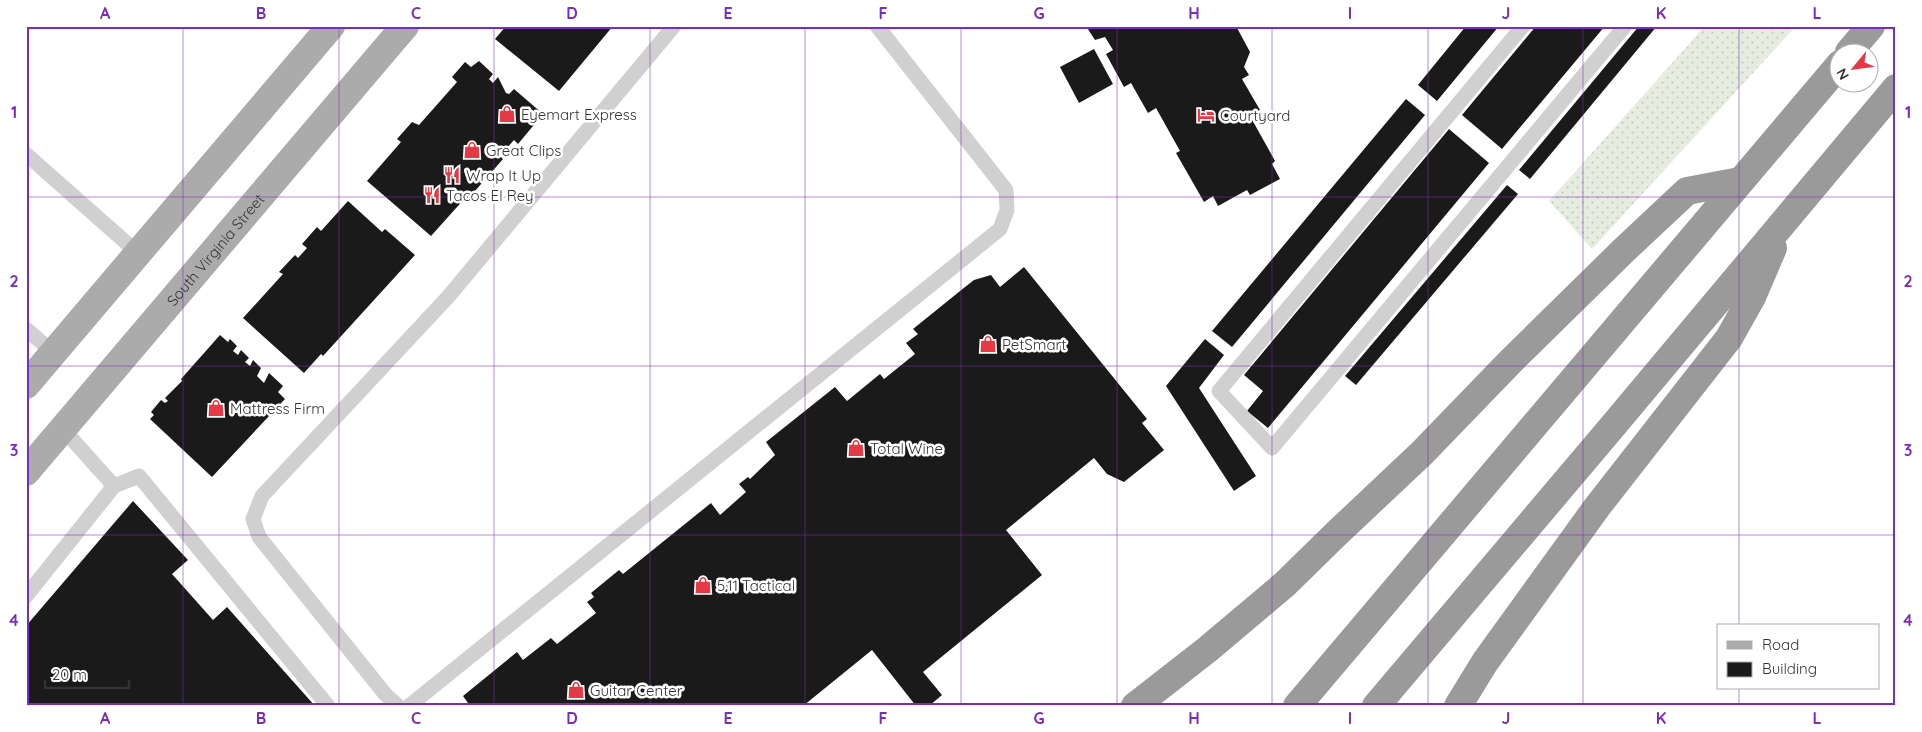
<svg xmlns="http://www.w3.org/2000/svg" width="1922" height="732" font-family="Quicksand,sans-serif">
<style>
.grass{fill:url(#grass-dots)}
.building{fill:#1a1a1a}
.lines{fill:none;stroke-linecap:round;stroke-linejoin:round}
.lane{stroke:#d0d0d0;stroke-width:15}
.primary{stroke:#ababab;stroke-width:28}
.highway{stroke:#9a9a9a;stroke-width:28}
.grid{fill:none;stroke:#7b2cbf;stroke-width:1;stroke-opacity:0.55}
.labels{text-anchor:middle;dominant-baseline:central;stroke-width:5;stroke-linejoin:round;paint-order:stroke}
.poi-label{font-size:15px;fill:#333;stroke:#fff;text-anchor:start}
.street-label{font-size:15px;fill:#333;stroke:#fff}
.neatline{fill:none;stroke:#7b2cbf;stroke-width:2}
.grid-label{font-size:16px;text-anchor:middle;font-weight:bold;fill:#7b2cbf}
</style>
<defs>
<pattern id="grass-dots" width="8" height="8" patternUnits="userSpaceOnUse" patternTransform="scale(1.25)"><rect width="8" height="8" fill="#e6ecdf"/><path d="M2 2h.1M6 6h.1" fill="none" stroke="#c6cbc0" stroke-width="1.8" stroke-linecap="round"/></pattern>
</defs>
<rect width="100%" height="100%" fill="#fff"/>
<polygon class="grass" points="1705,26 1796,26 1592,249 1549,201"/>
<g class="building">
<polygon points="506,26 613,26 559,91 495,39"/>
<polygon points="1086,26 1236,26 1250,52 1244,67 1249,75 1242,79 1260,110 1250,116 1275,161 1272,164 1280,179 1250,195 1247,190 1218,206 1213,196 1204,202 1176,153 1180,151 1156,108 1148,113 1131,83 1124,87 1106,54 1113,50 1105,37 1095,40"/>
<polygon points="1466,26 1499,26 1437,101 1418,85"/>
<polygon points="1536,26 1605,26 1502,149 1462,115"/>
<polygon points="1639,26 1657,26 1530,179 1519,170"/>
<polygon points="1094,49 1113,84 1079,103 1060,67"/>
<polygon points="479,61 493,74 489,79 493,83 498,77 506,93 509,94 514,89 543,114 518,144 514,140 500,156 503,159 468,199 466,197 431,236 367,181 401,142 397,139 412,122 419,125 457,82 452,77 465,62 471,67"/>
<polygon points="1406,99 1425,115 1232,347 1212,331"/>
<polygon points="1449,129 1489,163 1268,428 1247,411 1263,391 1244,375"/>
<polygon points="1507,185 1518,194 1356,385 1345,376"/>
<polygon points="348,201 382,232 385,229 415,255 323,356 321,354 304,373 243,318 283,274 279,272 295,255 298,258 307,248 302,244 317,227 321,231"/>
<polygon points="1024,267 1147,419 1142,423 1164,450 1124,482 1107,474 1094,458 1006,530 1042,575 923,672 942,695 929,706 916,706 872,650 803,706 465,706 468,703 463,696 517,652 523,660 551,638 557,644 596,613 587,602 594,597 591,593 619,570 623,574 711,503 720,515 746,492 739,484 748,477 750,479 775,455 766,442 835,387 847,401 880,374 884,379 915,354 906,343 918,334 913,329 965,287 974,280 991,275 1000,287"/>
<polygon points="220,335 228,342 230,339 237,346 233,351 238,355 241,350 249,358 245,362 250,366 253,360 261,368 257,376 264,383 269,373 283,386 278,392 285,399 212,477 150,419 154,415 151,412 161,400 165,403 168,401 165,398 182,381 181,379"/>
<polygon points="1205,339 1224,355 1199,388 1256,476 1234,491 1166,386"/>
<polygon points="133,501 188,560 172,574 213,620 227,607 315,706 27,706 26,626"/>
</g>
<g class="lines">
<g class="lane">
<polyline points="1523,26 1219,391 1272,448 1625,26"/>
<polyline points="26,154 139,254"/>
<polyline points="26,329 54,353"/>
<polyline points="114,486 139,476 328,706"/>
<polyline points="26,596 114,486 63,429"/>
<polyline points="398,706 385,694 259,537 253,519 262,496 448,297 674,26"/>
<polyline points="409,706 1000,229 1007,210 1006,190 877,26"/>
</g>
<g class="primary">
<polyline points="26,385 331,26"/>
<path id="s1" d="M 26,472 L 405,26"/>
</g>
<g class="highway">
<polyline points="1849,52 1871,26"/>
<polyline points="1135,706 1208,649 1285,584 1335,535 1422,453 1510,362 1623,251 1687,191 1740,181"/>
<polyline points="1297,706 1840,64"/>
<polyline points="1376,706 1612,427 1896,88"/>
<polyline points="1458,706 1485,662 1597,507 1729,338 1752,297 1773,248"/>
</g>
</g>
<path class="grid" d="M 183,26 L 183,706M 339,26 L 339,706M 494,26 L 494,706M 650,26 L 650,706M 805,26 L 805,706M 961,26 L 961,706M 1117,26 L 1117,706M 1272,26 L 1272,706M 1428,26 L 1428,706M 1583,26 L 1583,706M 1739,26 L 1739,626M 26,197 L 1896,197M 26,366 L 1896,366M 26,535 L 1896,535M 1739,688 L 1739,706"/>
<defs>
<g id="shop-bare" transform="scale(1.35)"><path d="M-5-2.5h2.3a2.7 3.5 0 0 1 5.4 0H5L5.5 6h-11ZM-1.5-2.5h3a1.5 2.3 0 0 0-3 0Z" fill="#e63946" stroke="#fff" stroke-width="2.5" paint-order="stroke"/></g>
<g id="hotel-bare" transform="scale(1.35)"><path d="M-6-4.5h1.5V1H6V5H4.5V3h-9V5H-6ZM-4 0a1.8 1.8 0 1 1 3.6 0ZM.5 0V-2.5h3Q6-2.5 6 0Z" fill="#e63946" stroke="#fff" stroke-width="2.5" paint-order="stroke"/></g>
<g id="restaurant-bare" transform="scale(1.35)"><path d="M-5-6h1v4h1v-4h1v4h1v-4h1v5L-1.5 .5V6h-2V.5L-5-1ZM5-6V6H3V1.5H1.5Q1.5-4 5-6Z" fill="#e63946" stroke="#fff" stroke-width="2.5" paint-order="stroke"/></g>
</defs>
<g fill-rule="evenodd">
<use href="#shop-bare" x="507" y="114"/>
<use href="#hotel-bare" x="1206" y="115"/>
<use href="#shop-bare" x="472" y="150"/>
<use href="#restaurant-bare" x="452" y="175"/>
<use href="#restaurant-bare" x="432" y="195"/>
<use href="#shop-bare" x="988" y="344"/>
<use href="#shop-bare" x="216" y="408"/>
<use href="#shop-bare" x="856" y="448"/>
<use href="#shop-bare" x="703" y="585"/>
<use href="#shop-bare" x="576" y="690"/>
</g>
<g class="labels">
<g class="poi-label">
<text x="521" y="114">Eyemart Express</text>
<text x="1220" y="115">Courtyard</text>
<text x="486" y="150">Great Clips</text>
<text x="466" y="175">Wrap It Up</text>
<text x="446" y="195">Tacos El Rey</text>
<text x="1002" y="344">PetSmart</text>
<text x="230" y="408">Mattress Firm</text>
<text x="870" y="448">Total Wine</text>
<text x="717" y="585">5.11 Tactical</text>
<text x="590" y="690">Guitar Center</text>
</g>
<g class="street-label">
<text stroke="none"><textPath href="#s1" startOffset="292">South Virginia Street</textPath></text>
</g>
</g>
<rect width="1922" height="732" fill="none" stroke="#ffffff" stroke-width="55"/>
<rect x="1717" y="624" width="162" height="65" fill="#ffffff" stroke="#adadad"/>
<rect x="1727" y="641" width="25" height="8" fill="#ababab" stroke="#adadad"/>
<text x="1762" y="650" font-size="15" fill="#333333">Road</text>
<rect x="1727" y="662" width="25" height="15" fill="#1a1a1a" stroke="#adadad"/>
<text x="1762" y="674" font-size="15" fill="#333333">Building</text>
<g transform="translate(1854 68) rotate(241)"><circle r="24" fill="#ffffff" stroke="#adadad"/>
<path d="M0-4L9 19L0 12L-9 19Z" fill="#e63946"/>
<text y="-8" font-size="14" font-weight="bold" text-anchor="middle" fill="#333333">N</text>
</g>
<path d="M45 680v8h84v-8" fill="none" stroke="#333333" stroke-width="2.5"/>
<text x="52" y="680" font-size="15" fill="#333333" stroke="#ffffff" stroke-width="4" paint-order="stroke">20 m</text>
<rect x="28" y="28" width="1866" height="676" class="neatline"/>
<g class="grid-label">
<text x="105" y="19">A</text>
<text x="261" y="19">B</text>
<text x="416" y="19">C</text>
<text x="572" y="19">D</text>
<text x="728" y="19">E</text>
<text x="883" y="19">F</text>
<text x="1039" y="19">G</text>
<text x="1194" y="19">H</text>
<text x="1350" y="19">I</text>
<text x="1506" y="19">J</text>
<text x="1661" y="19">K</text>
<text x="1817" y="19">L</text>
<text x="14" y="118">1</text>
<text x="1908" y="118">1</text>
<text x="14" y="287">2</text>
<text x="1908" y="287">2</text>
<text x="14" y="456">3</text>
<text x="1908" y="456">3</text>
<text x="14" y="626">4</text>
<text x="1908" y="626">4</text>
<text x="105" y="724">A</text>
<text x="261" y="724">B</text>
<text x="416" y="724">C</text>
<text x="572" y="724">D</text>
<text x="728" y="724">E</text>
<text x="883" y="724">F</text>
<text x="1039" y="724">G</text>
<text x="1194" y="724">H</text>
<text x="1350" y="724">I</text>
<text x="1506" y="724">J</text>
<text x="1661" y="724">K</text>
<text x="1817" y="724">L</text>
</g>
</svg>
